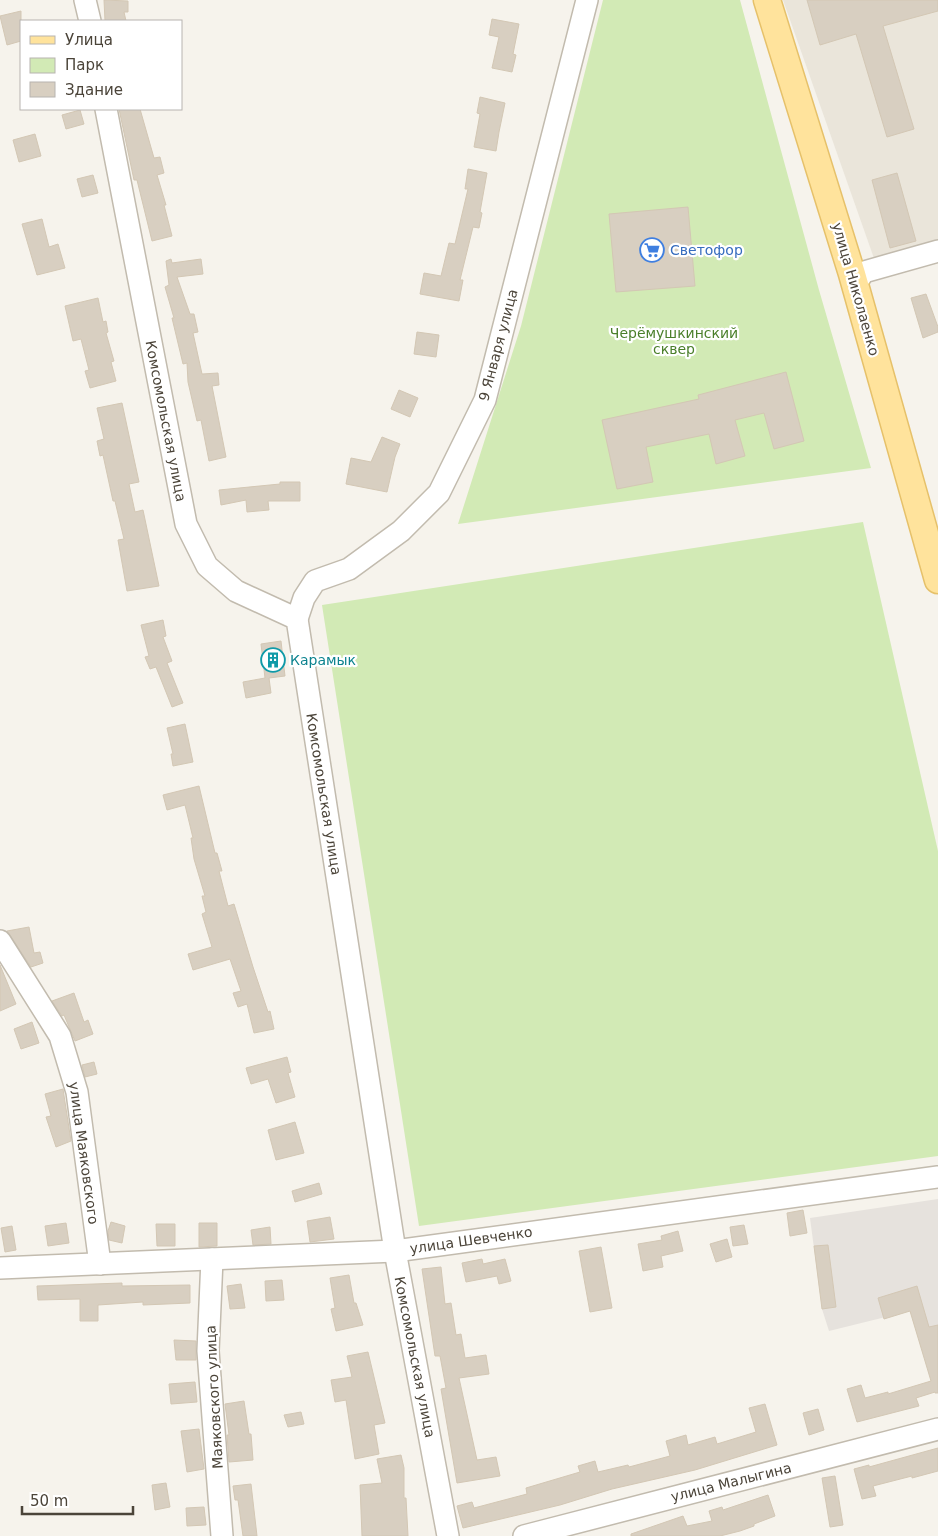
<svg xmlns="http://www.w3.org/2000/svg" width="938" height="1536" font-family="'DejaVu Sans',sans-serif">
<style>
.residential{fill:#eae5da}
.industrial{fill:#e6e2dd}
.green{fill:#d2eab5}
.building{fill:#d8cfc1;stroke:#d3c7b4}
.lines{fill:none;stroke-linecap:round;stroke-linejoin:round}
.minor-casing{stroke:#c2bbae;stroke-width:24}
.major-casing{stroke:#e6c16a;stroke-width:29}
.minor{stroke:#fff;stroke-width:21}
.major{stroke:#ffe39c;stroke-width:26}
.labels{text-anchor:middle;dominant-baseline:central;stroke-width:4.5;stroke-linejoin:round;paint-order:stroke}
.shop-label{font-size:14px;fill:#366cbe;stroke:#fff;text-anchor:start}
.street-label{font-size:14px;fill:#4b4439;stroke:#fff}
.park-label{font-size:14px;fill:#4a7f2a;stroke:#fff}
.culture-label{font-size:14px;fill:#0d838f;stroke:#fff;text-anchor:start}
</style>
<rect width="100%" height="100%" fill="#f6f3ec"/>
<polygon class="residential" points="783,0 938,0 938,245 876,264"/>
<polygon class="industrial" points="938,1199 938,1391 935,1392 910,1311 829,1331 822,1309 810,1218"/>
<g class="green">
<polygon points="603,0 740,0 819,290 871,468 458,524 521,326"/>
<polygon points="863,522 938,851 938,1156 419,1226 322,605"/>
</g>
<g class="building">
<polygon points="104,0 128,1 128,12 124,12 126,21 105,21"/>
<polygon points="807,0 938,0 938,11 883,26 914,129 887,137 856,34 820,45"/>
<polygon points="21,11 21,41 7,45 0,16"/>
<polygon points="492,19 519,24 513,54 516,55 512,72 492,68 499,37 489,35"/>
<polygon points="480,97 505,103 499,132 496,151 474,147 480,114 477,113"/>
<polygon points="119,109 140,109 154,158 160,157 164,173 157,175 166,205 164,205 172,236 152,241 137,180 134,180"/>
<polygon points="80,110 84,124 66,129 62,115"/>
<polygon points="35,134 41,156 19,162 13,140"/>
<polygon points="468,169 487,173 480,212 482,213 479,228 473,227 460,280 463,280 459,301 420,294 424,273 441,276 449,243 455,244 468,189 465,189"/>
<polygon points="897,173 916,241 890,248 872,180"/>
<polygon points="93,175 98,193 82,197 77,179"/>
<polygon points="688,207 695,286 616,292 609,214"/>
<polygon points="42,219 49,247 58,244 65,268 37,275 22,224"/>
<polygon points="171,259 172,263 201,259 203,274 177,277 190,314 194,314 198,332 193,333 202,374 218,373 219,385 212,386 226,457 209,461 201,420 197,421 188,382 187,363 183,364 172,318 174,318 165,287 169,285 166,261"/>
<polygon points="926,294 938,327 938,332 923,338 911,298"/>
<polygon points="98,298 103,322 106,321 108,332 106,333 114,361 111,362 116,381 90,388 85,371 89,370 81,339 73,341 65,306"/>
<polygon points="417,332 439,335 436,357 414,354"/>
<polygon points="786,372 804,441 774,449 764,413 735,420 745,456 716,464 709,434 646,447 653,482 617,489 602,420 699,399 698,395"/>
<polygon points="399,390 418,398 410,417 391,409"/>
<polygon points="122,403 139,482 129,484 135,512 143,510 159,586 127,591 118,540 124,539 115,501 113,501 103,455 100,456 97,441 104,439 97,408"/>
<polygon points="382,437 400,444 395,457 387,492 346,484 351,458 371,462"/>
<polygon points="280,482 300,482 300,501 268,501 269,510 247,512 246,500 221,505 219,490 280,484"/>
<polygon points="163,620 166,636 163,637 172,661 167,663 183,703 172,707 156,667 150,669 145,657 149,656 141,625"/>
<polygon points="281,641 285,676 269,678 271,693 246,698 243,682 265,678 261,644"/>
<polygon points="185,724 193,762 173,766 171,754 173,754 167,728"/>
<polygon points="199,786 215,853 217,853 222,871 219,871 228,906 234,904 253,967 268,1012 270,1011 274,1029 254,1033 247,1004 238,1007 233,993 241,991 230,959 193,970 188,954 212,947 202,914 206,912 202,896 205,896 194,859 191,838 193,838 185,805 167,810 163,795"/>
<polygon points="29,927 34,953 40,952 43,963 31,967 7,931"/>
<polygon points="0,965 16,1004 0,1011"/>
<polygon points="74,993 84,1022 88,1020 93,1034 75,1041 64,1015 62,1016 52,1001"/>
<polygon points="32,1022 39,1043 21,1049 14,1029"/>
<polygon points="287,1057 291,1072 288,1073 295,1097 276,1103 268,1079 251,1084 246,1068"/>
<polygon points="94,1062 97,1074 85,1077 82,1065"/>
<polygon points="63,1089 71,1141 56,1147 46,1117 51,1116 45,1094"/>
<polygon points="295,1122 304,1153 276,1160 268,1130"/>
<polygon points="319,1183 322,1194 295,1202 292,1191"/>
<polygon points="803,1210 807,1233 790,1236 787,1213"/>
<polygon points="330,1217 334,1239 310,1242 307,1221"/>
<polygon points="111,1222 125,1226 122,1243 109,1240 108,1231"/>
<polygon points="66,1223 69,1243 48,1246 45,1226"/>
<polygon points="199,1223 217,1223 217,1246 199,1247"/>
<polygon points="156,1224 175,1224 175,1246 157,1246"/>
<polygon points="744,1225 748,1244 733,1246 730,1227"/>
<polygon points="12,1226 16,1250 5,1252 1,1228"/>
<polygon points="270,1227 271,1244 253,1245 251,1230"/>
<polygon points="678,1231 683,1251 661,1256 663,1267 643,1271 638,1244 662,1240 661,1236"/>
<polygon points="727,1239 732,1257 716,1262 710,1244"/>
<polygon points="828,1245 836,1307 822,1309 814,1246"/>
<polygon points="601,1247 612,1308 590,1312 579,1251"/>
<polygon points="482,1259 483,1264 505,1259 511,1281 499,1284 497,1276 466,1282 462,1263"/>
<polygon points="441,1267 445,1304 451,1303 456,1335 461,1334 465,1358 486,1355 489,1374 459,1378 477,1460 496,1457 500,1476 457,1483 441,1389 446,1388 440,1356 435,1356 422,1269"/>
<polygon points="349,1275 354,1303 356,1303 363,1325 336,1331 331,1309 335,1308 330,1278"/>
<polygon points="282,1280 284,1300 266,1301 265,1281"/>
<polygon points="122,1283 122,1286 190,1285 190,1303 143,1305 143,1302 98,1305 98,1321 80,1321 80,1299 38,1300 37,1286"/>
<polygon points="241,1284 245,1308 230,1309 227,1286"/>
<polygon points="917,1286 929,1327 938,1325 938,1393 935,1393 935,1392 916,1398 919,1406 857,1422 847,1389 861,1385 865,1398 888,1392 888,1394 931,1381 910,1311 884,1319 878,1298"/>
<polygon points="174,1340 196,1341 196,1360 176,1360"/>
<polygon points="368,1352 385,1423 374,1425 379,1454 355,1459 346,1400 335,1402 331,1380 352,1377 347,1356"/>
<polygon points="195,1382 197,1402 171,1404 169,1384"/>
<polygon points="244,1401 249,1434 251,1434 253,1460 229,1462 227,1435 229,1435 225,1404"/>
<polygon points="765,1404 777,1445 695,1470 612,1489 560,1505 463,1528 457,1506 472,1502 474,1508 527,1494 526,1488 580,1472 578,1466 595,1461 598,1472 628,1465 629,1467 670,1456 666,1441 686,1435 688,1445 715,1437 717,1444 756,1432 749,1408"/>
<polygon points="818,1409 824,1430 809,1435 803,1413"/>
<polygon points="301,1412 304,1424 288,1427 284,1415"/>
<polygon points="199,1429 204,1469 187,1472 181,1431"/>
<polygon points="938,1448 938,1471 912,1478 912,1476 873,1486 876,1496 862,1499 854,1469 869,1465 869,1467"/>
<polygon points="401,1455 404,1468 404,1498 406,1498 408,1536 362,1536 360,1485 382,1483 377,1459"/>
<polygon points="835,1476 843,1525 830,1527 822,1478"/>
<polygon points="166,1483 170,1507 155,1510 152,1485"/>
<polygon points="251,1484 257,1536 243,1536 238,1500 235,1500 233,1486"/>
<polygon points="768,1495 775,1516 754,1524 754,1526 740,1531 720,1536 631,1536 631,1534 683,1516 687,1526 712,1521 709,1511 722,1507 723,1510"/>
<polygon points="204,1507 206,1525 187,1526 186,1508"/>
</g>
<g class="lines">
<g class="minor-casing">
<g id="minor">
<polyline points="85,0 90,21"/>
<polyline points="106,109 186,524 207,566 236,591 297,619 395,1251 448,1536"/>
<polyline points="855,284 864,272 938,251"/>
<polyline points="297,619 304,598 315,581 349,569 401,531 439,493 485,400 587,0"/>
<polyline points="0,941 60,1036 77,1092 100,1264"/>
<polyline points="212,1259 208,1351 222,1536"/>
<polyline points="0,1268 395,1251 938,1177"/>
<polyline points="524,1536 938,1429"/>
</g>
</g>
<g class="major-casing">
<polyline id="major" points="767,0 852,274 938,580"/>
</g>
<use href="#minor" class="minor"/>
<use href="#major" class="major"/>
</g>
<defs>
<g id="supermarket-ring" transform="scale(1.25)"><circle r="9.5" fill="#fff" stroke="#3f7fe0" stroke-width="1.5"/><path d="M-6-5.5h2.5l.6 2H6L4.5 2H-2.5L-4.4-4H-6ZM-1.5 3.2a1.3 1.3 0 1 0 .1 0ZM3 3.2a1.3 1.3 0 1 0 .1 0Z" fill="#3f7fe0"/></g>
<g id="building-ring" transform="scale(1.25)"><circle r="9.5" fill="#fff" stroke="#0f9aa8" stroke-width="1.5"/><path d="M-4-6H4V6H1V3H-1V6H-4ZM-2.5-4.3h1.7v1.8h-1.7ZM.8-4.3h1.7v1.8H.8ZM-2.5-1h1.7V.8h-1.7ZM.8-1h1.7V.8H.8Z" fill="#0f9aa8"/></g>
</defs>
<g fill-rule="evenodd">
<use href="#supermarket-ring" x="652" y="250"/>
<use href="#building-ring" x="273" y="660"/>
</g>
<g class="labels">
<g class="shop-label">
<text x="670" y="250">Светофор</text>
</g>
<g class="street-label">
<text transform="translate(856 289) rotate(74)">улица Николаенко</text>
<text transform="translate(498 345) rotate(-75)">9 Января улица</text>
<text transform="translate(166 421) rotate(79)">Комсомольская улица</text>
<text transform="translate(324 794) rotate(81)">Комсомольская улица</text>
<text transform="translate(84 1153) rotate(82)">улица Маяковского</text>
<text transform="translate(471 1240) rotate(-8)">улица Шевченко</text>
<text transform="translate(415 1357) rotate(79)">Комсомольская улица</text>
<text transform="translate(214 1397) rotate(-93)">Маяковского улица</text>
<text transform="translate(731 1482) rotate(-14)">улица Малыгина</text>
</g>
<g class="park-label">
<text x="674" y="333">Черёмушкинский<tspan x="674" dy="16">сквер</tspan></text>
</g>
<g class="culture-label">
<text x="290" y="660">Карамык</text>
</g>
</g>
<rect x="20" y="20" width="162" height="90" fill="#ffffff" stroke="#b7b4b0"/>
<rect x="30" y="36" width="25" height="8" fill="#ffe39c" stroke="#b7b4b0"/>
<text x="65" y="45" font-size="15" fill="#4b4439">Улица</text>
<rect x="30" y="58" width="25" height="15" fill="#d2eab5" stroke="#b7b4b0"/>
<text x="65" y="70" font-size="15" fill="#4b4439">Парк</text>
<rect x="30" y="82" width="25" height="15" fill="#d8cfc1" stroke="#b7b4b0"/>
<text x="65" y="95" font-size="15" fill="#4b4439">Здание</text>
<path d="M22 1506v8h111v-8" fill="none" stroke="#4b4439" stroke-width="2.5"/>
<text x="30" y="1506" font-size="15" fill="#4b4439" stroke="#ffffff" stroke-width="4" paint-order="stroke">50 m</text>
</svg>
